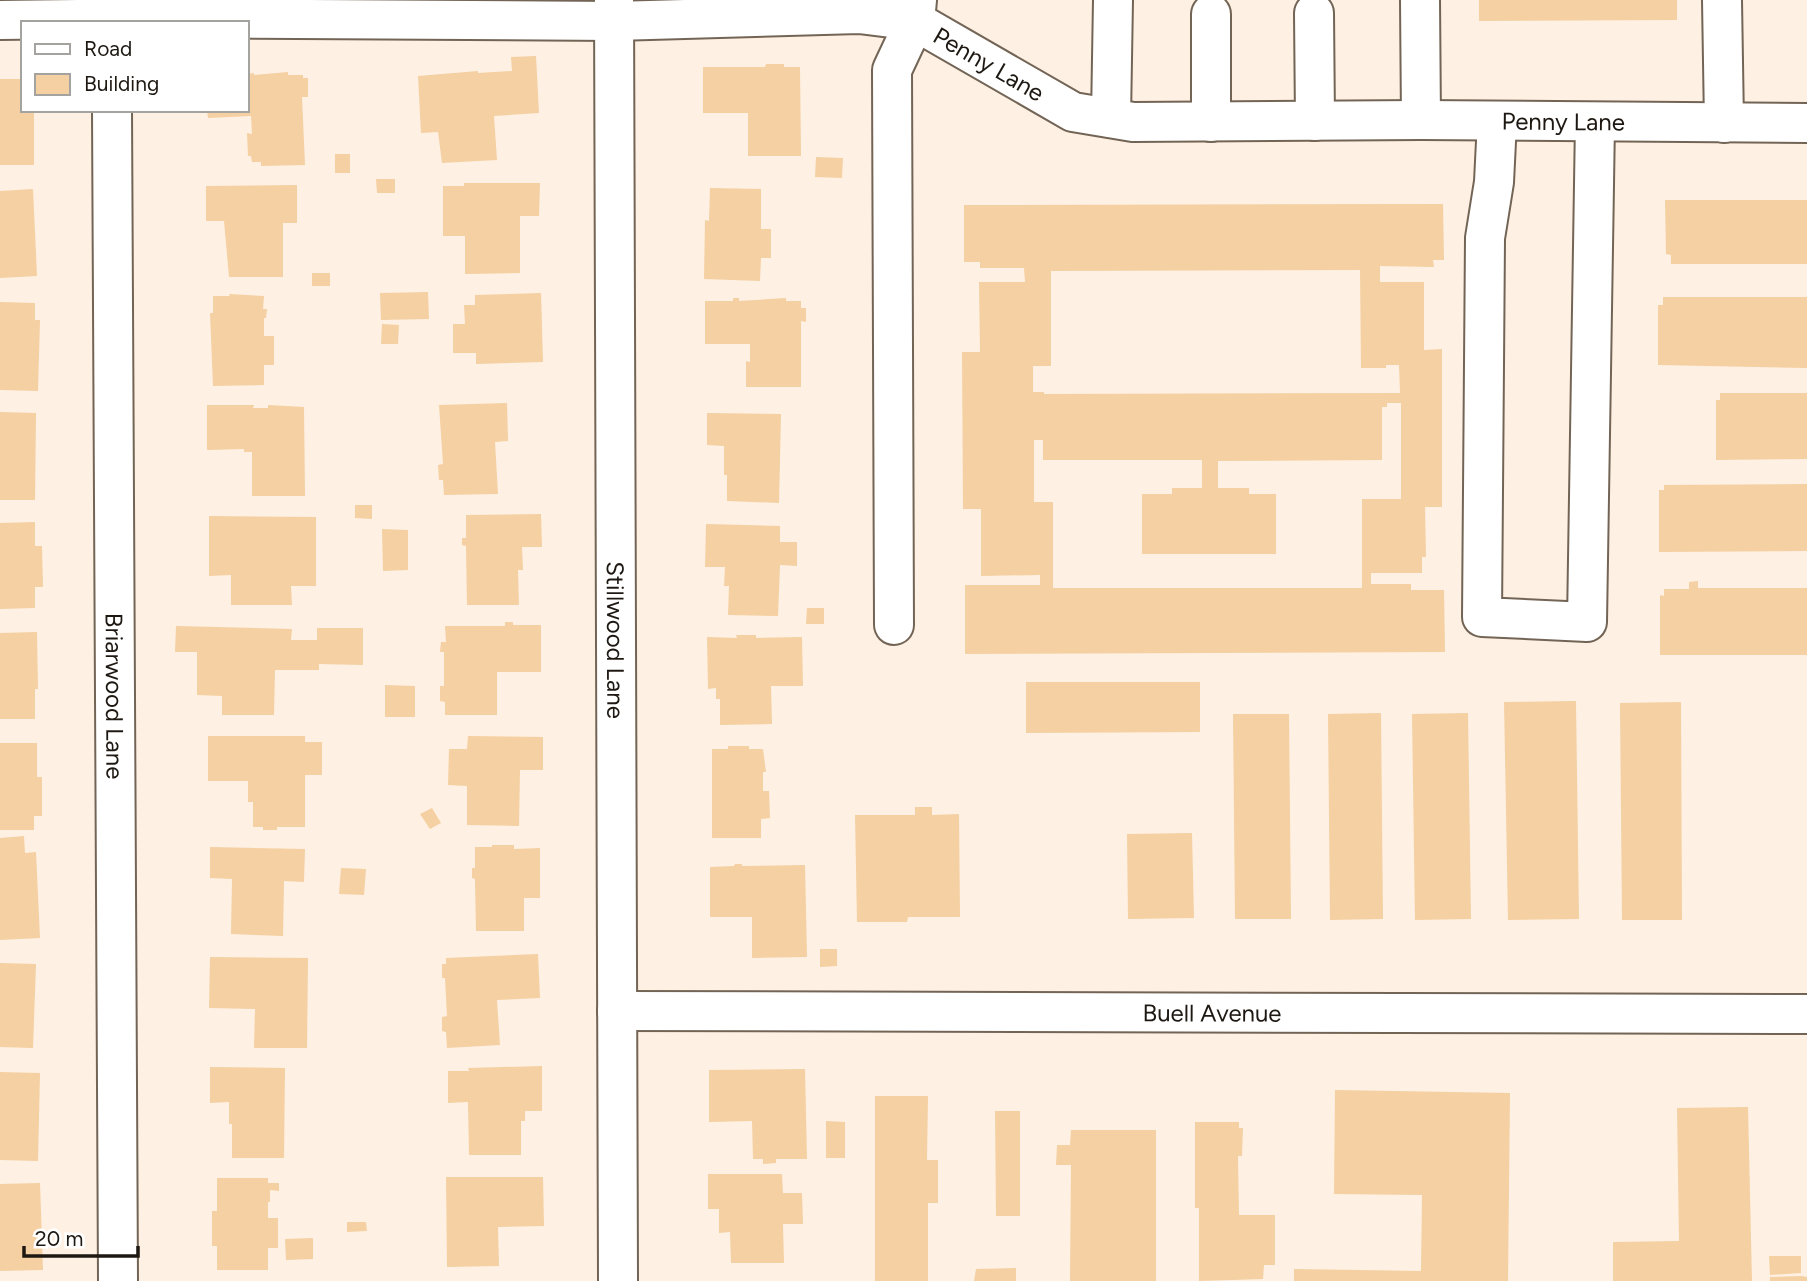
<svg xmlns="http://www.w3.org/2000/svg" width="1807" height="1281" font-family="Figtree,sans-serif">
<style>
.building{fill:#f5d0a2;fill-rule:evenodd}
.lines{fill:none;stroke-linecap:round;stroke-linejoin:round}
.minor-casing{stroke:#736556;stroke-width:42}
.minor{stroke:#fff;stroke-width:38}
.labels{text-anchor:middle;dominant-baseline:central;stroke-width:6;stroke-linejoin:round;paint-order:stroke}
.street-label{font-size:24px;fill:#1e1812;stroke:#fff}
</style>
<rect width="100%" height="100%" fill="#fef0e3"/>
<g class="building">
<polygon points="1479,0 1677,0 1677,20 1479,21"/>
<polygon points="536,56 539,113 494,116 497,160 442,163 438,132 421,133 418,76 478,71 478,73 512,71 511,57"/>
<polygon points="766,64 784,64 784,67 800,67 801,156 748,156 748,113 703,113 703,67 765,67"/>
<polygon points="288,72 288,75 303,75 303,78 308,78 308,97 302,97 305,165 261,166 261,162 252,162 251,156 248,156 247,133 252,134 251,116 208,118 207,110 247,110 247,74 254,73 254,75"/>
<polygon points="0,79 23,79 23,110 34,110 34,165 0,165"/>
<rect x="335" y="154" width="15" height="19"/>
<polygon points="816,157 843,158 842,178 815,177"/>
<polygon points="376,179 395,179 395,193 377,193"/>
<polygon points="464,183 540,183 539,216 520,216 520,273 465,274 465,236 443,236 443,186 464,186"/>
<polygon points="297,185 297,223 283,223 283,277 229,277 224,221 206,221 206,186"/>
<polygon points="710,188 761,189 761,229 771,229 771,258 761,258 760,281 704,279 705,220 709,221"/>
<polygon points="33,189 37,276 0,278 0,191"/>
<polygon points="1665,200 1807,200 1807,264 1671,264 1671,255 1666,254"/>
<path d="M 1443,204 L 1444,260 L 1433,260 L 1434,267 L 1380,266 L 1380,282 L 1424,282 L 1424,350 L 1442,349 L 1442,507 L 1425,507 L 1426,557 L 1422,557 L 1422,573 L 1371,573 L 1371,584 L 1411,584 L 1411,590 L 1444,590 L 1445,652 L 965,654 L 965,585 L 1040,585 L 1040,575 L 981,576 L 981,509 L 963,509 L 962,352 L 980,352 L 979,282 L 1025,282 L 1024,268 L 980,268 L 980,262 L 964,262 L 964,205 ZM 1360,270 L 1361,368 L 1386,368 L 1386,365 L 1399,365 L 1400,393 L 1044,394 L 1044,392 L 1033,392 L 1033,366 L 1051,366 L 1051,271 ZM 1387,403 L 1401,403 L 1401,499 L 1362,499 L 1362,588 L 1053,588 L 1053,502 L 1034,502 L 1034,440 L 1043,440 L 1043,460 L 1202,460 L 1202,488 L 1172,488 L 1172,494 L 1142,494 L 1142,554 L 1276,554 L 1276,494 L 1249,494 L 1249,488 L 1218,488 L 1218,461 L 1382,460 L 1382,407 L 1387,407 Z"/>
<rect x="312" y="273" width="18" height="13"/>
<polygon points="428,292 429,319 381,320 380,293"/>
<polygon points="541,293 543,362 476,364 476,353 453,353 453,324 465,324 464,305 475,305 475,295"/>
<polygon points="229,294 264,296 263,309 267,309 266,318 264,318 264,336 274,336 274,365 264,365 264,385 213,386 210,313 213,313 213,296 230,296"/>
<polygon points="1663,297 1807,297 1807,368 1658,365 1658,305 1663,305"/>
<polygon points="733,298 739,298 739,301 786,298 786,301 801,301 801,308 806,308 806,322 801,321 801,387 746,387 746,361 750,362 750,344 705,344 705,301 733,301"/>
<polygon points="0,302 35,303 35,320 40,320 38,391 0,390"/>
<polygon points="382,324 399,325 398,344 381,344"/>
<polygon points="1720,393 1807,393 1807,459 1716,460 1716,400 1720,400"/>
<polygon points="507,403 508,441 495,442 498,494 444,495 443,480 439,480 438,465 443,464 439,405"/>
<polygon points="207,405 254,405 253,408 268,408 268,405 304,407 305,496 252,496 252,452 244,452 244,449 207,450"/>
<polygon points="0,412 36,413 35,500 0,500"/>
<polygon points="707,413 781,414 779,503 727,501 727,475 724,475 724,446 707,445"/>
<polygon points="1807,484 1807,551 1659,552 1659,490 1664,490 1664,485"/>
<polygon points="355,505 372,505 372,519 355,518"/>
<polygon points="541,514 542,547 522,547 523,570 518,570 519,605 467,605 466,546 462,545 462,538 466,538 466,515"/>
<polygon points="209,516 316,517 316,586 291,586 292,605 231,605 231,575 209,576"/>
<polygon points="35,522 35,546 42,546 43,587 35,587 35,608 0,609 0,523"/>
<polygon points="706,524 780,526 780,542 797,542 797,566 780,565 778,616 728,615 729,586 724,586 725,567 705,567"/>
<polygon points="382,529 408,530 408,570 383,571"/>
<polygon points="1698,581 1698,588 1807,588 1807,655 1660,655 1660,595 1664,596 1664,589 1689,589 1689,582"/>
<polygon points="807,608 824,608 824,624 806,624"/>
<polygon points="505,622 513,622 513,625 541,625 541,672 497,672 497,715 445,715 445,702 440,701 440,686 444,686 444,652 440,652 441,642 446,642 445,626 505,626"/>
<polygon points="176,626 292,629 291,640 317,640 317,628 363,628 363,665 319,664 319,670 275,670 274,715 222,715 222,696 197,695 197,652 175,652"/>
<polygon points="37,632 38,689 35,689 35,719 0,719 0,633"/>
<polygon points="736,635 756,635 756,638 802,637 803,686 771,686 772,724 720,725 720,699 716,699 716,688 708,689 707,637 737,638"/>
<polygon points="1026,682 1200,682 1200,732 1026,733"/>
<polygon points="385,685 415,686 415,717 385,717"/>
<polygon points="1576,701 1579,919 1508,920 1504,702"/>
<polygon points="1681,702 1682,920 1622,920 1620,703"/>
<polygon points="1381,713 1383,919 1330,920 1328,714"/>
<polygon points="1468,713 1471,919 1415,920 1412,714"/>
<polygon points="1233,714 1289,714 1291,919 1235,919"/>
<polygon points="208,736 305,736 305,742 322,742 322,775 305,775 305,827 277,827 277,830 263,830 263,827 253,827 253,802 248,802 248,781 208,781"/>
<polygon points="468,736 543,737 543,770 520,770 519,826 467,825 467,786 448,785 449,749 467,749"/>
<polygon points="0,743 37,743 37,777 42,777 42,816 34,816 34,830 0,830"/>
<polygon points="728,746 749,746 749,749 763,749 766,772 763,772 763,791 769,791 770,818 761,819 761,838 712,838 712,749 728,749"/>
<polygon points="915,807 932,807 932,815 959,814 960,917 908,917 907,922 857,922 855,815 915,815"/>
<polygon points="432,808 441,823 430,829 420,814"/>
<polygon points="1192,833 1194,918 1128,919 1127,834"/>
<polygon points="24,836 25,853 36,852 40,938 0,940 0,838"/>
<polygon points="492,845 514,845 514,849 540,848 540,898 524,898 524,931 476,931 475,879 472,878 472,868 475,868 475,847 492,847"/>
<polygon points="210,847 305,849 304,882 284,881 283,936 231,934 232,879 210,878"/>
<polygon points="735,864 742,864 742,866 805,865 807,957 752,958 752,917 710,917 710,867 734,866"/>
<polygon points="341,868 366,869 364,895 339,894"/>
<polygon points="820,949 837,949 837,966 820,967"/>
<polygon points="538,954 540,998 497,1000 500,1045 447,1048 446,1032 442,1031 442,1017 447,1016 445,978 442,978 442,964 446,964 446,958"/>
<polygon points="210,957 308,958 307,1048 254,1048 255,1009 209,1008"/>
<polygon points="0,963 36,964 33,1048 0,1047"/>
<polygon points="542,1066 542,1111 525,1111 525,1121 521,1121 521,1155 469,1155 468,1102 448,1103 448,1071 469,1071 468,1068"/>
<polygon points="210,1067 285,1068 284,1158 232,1158 232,1124 229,1124 229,1102 210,1103"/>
<polygon points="805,1069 807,1159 776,1159 776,1163 763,1164 763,1159 753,1159 752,1121 709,1122 709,1070"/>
<polygon points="0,1072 40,1073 38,1161 0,1160"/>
<polygon points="1335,1090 1510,1093 1508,1281 1294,1281 1294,1269 1421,1271 1422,1195 1334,1194"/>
<polygon points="875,1096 928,1096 927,1160 938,1160 938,1203 928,1203 928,1281 875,1281"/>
<polygon points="1748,1107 1752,1281 1613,1281 1613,1242 1679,1241 1677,1108"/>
<polygon points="995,1111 1020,1111 1020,1216 996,1216"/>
<polygon points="826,1121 845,1122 845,1158 826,1158"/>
<polygon points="1195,1122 1239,1122 1239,1128 1243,1128 1242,1156 1238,1156 1239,1215 1275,1215 1275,1265 1264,1265 1263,1279 1199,1281 1199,1208 1195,1208"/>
<polygon points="1071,1130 1156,1130 1156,1281 1070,1281 1071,1165 1056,1165 1057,1145 1070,1145"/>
<polygon points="708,1174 782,1174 783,1193 802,1193 803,1224 783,1224 784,1263 731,1263 730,1232 719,1233 719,1209 708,1209"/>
<polygon points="446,1177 543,1177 544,1226 498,1227 499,1266 447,1267"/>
<polygon points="217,1178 268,1178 268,1183 279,1183 279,1191 270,1190 270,1202 268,1202 268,1218 278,1218 278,1248 268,1248 268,1270 217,1270 217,1246 212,1246 212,1211 217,1211"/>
<polygon points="40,1183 43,1270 0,1271 0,1184"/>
<polygon points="347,1222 366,1222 367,1231 347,1232"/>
<polygon points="313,1238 313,1259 286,1260 285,1239"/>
<polygon points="1769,1256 1801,1256 1801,1273 1770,1275"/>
<polygon points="1016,1268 1016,1281 974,1281 976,1269"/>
<polygon points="1801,1276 1807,1277 1807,1281 1770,1281 1770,1277"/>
</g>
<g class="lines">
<g class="minor-casing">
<g id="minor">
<path id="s1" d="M 614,0 L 618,1281"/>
<polyline points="1420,0 1421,120"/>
<polyline points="1722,0 1724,123"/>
<polyline points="1314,13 1315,121"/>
<path id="s2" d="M 0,20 L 157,18 L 615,21 L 859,14 L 915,21 L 1073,112 L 1133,122 L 1421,120 L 1807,123"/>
<path id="s3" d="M 112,110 L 118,1281"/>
<polyline points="1111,118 1113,0"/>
<polyline points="1497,121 1494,182 1485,238 1482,617 1587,622 1595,122"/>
<polyline points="1211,122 1211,14"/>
<polyline points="894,625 892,70 915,21 917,0"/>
<path id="s4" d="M 617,1011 L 1807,1014"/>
</g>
</g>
<use href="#minor" class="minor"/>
</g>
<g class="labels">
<g class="street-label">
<text stroke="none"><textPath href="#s2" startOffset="1001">Penny Lane</textPath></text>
<text stroke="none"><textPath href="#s2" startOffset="1589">Penny Lane</textPath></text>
<text stroke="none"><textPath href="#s1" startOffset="640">Stillwood Lane</textPath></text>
<text stroke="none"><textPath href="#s3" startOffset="586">Briarwood Lane</textPath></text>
<text stroke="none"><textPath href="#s4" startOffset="595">Buell Avenue</textPath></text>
</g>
</g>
<rect x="21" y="21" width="228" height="91" fill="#ffffff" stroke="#a5a3a0" stroke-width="2"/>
<rect x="35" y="44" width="35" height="10" fill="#ffffff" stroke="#a5a3a0" stroke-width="2"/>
<text x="84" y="56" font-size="21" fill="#1e1812">Road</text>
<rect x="35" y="74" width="35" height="21" fill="#f5d0a2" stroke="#a5a3a0" stroke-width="2"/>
<text x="84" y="91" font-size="21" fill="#1e1812">Building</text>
<path d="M24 1246v10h114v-10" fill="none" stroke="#1e1812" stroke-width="3.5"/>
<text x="35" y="1246" font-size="21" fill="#1e1812" stroke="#ffffff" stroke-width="5" paint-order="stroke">20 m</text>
</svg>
